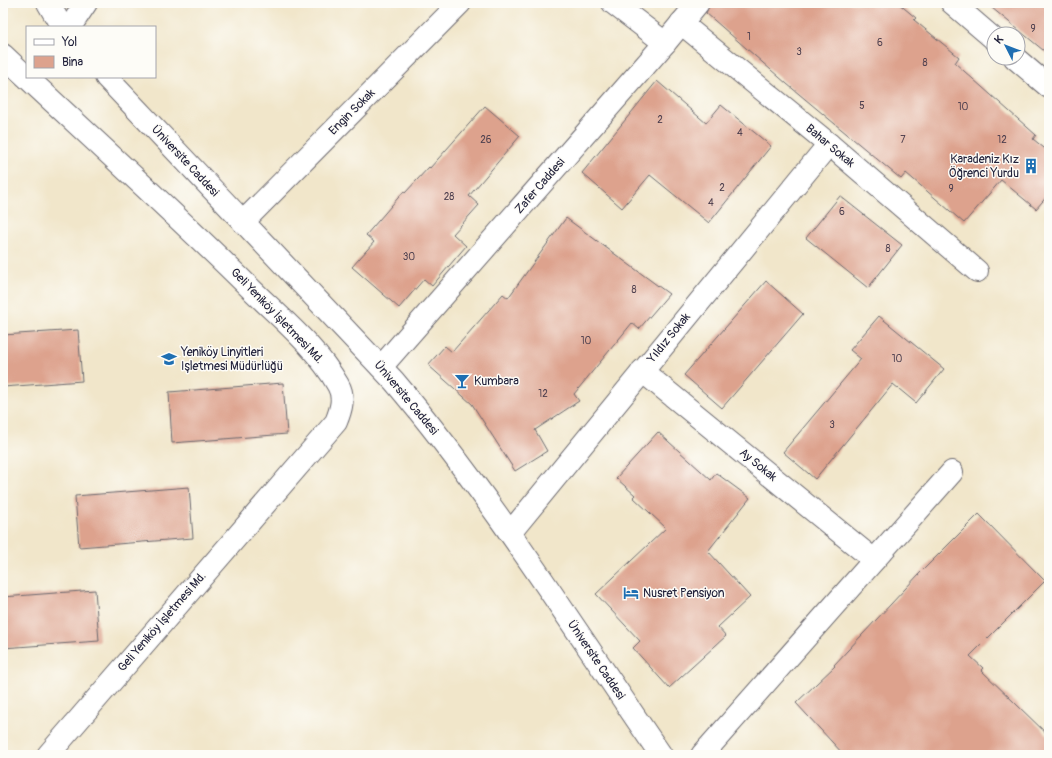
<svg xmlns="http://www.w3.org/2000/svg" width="1052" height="758" font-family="Pangolin,sans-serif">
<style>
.building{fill:#dda28d}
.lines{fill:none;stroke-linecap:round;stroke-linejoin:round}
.street-casing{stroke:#6a676d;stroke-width:24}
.secondary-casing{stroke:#6a676d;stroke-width:24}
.street{stroke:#fff;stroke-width:22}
.secondary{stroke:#fff;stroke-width:22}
.labels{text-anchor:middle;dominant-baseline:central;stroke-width:3;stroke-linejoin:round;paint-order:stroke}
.number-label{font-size:10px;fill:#514250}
.street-label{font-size:12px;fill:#22223b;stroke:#fdfcf7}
.poi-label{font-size:12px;fill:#22223b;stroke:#fdfcf7;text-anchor:start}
</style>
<rect width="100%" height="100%" fill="#fdfcf7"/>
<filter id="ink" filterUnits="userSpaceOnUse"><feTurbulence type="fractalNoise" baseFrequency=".025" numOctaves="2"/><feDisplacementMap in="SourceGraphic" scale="8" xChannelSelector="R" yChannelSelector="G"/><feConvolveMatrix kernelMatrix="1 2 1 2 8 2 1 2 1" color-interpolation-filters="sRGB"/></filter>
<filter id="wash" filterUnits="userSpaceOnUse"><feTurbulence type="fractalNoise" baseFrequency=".012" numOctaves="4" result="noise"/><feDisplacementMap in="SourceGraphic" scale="16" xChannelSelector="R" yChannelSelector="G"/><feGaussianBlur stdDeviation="0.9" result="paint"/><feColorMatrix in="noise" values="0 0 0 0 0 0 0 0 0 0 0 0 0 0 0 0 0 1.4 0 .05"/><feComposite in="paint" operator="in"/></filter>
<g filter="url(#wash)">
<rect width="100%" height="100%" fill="#f1e6ca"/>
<g id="blocks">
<g class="building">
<polygon points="710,3 898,3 916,18 914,20 959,57 955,63 1036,135 1033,139 1049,152 1049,194 1036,209 1001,180 964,223 906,173 901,179 787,84 706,13"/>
<polygon points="986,3 1049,3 1049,55"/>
<polygon points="657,81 706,123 721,105 771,146 709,223 650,175 622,208 582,173"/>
<polygon points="485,106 520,136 469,196 479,205 453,234 466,246 432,286 424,279 399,308 352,267 374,242 366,235 404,191 405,193 429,167 430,168"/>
<polygon points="840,196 902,245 868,288 806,238"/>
<polygon points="566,218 669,294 639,329 632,323 574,394 579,401 535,430 547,451 515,471 472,404 428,365 445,346 452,352 503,294 508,298"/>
<polygon points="766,281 803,314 722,408 684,375"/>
<polygon points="879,316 944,369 916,403 893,384 815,479 783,452 861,359 850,350"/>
<polygon points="78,330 82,381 3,387 3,335"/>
<polygon points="283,383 287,434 172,443 169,392"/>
<polygon points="658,432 711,480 716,473 750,498 708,551 750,597 718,627 726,636 669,688 633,648 640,641 596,594 666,528 633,497 635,495 616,478"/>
<polygon points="189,487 193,538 79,547 75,496"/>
<polygon points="979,514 1045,581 970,656 983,668 981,670 1049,736 1049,755 844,755 796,703 835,666 834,665 919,574"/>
<polygon points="95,590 99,641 3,648 3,597"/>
</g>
</g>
</g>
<g filter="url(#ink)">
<use href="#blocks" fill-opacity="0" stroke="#6a676d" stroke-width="1"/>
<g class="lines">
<g class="street-casing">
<g id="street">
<polyline points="48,3 62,27"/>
<polyline points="613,3 665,43"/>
<polyline points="952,3 994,39"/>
<polyline points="681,23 829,144 977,271"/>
<polyline points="70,27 86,3"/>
<path d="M 3,55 C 84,131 167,206 247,285 C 278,316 316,346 338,385 C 345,397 341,410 336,422 L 48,755"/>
<polyline points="1015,58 1049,87"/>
<path d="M 106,77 L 394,381 C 493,498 574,629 661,755"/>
<polyline points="243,222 460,3"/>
<polyline points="642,371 874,560"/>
<polyline points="510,533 829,144"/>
<polyline points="702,755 952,472"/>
</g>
</g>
<g class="secondary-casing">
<polyline id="secondary" points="381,367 665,43 698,3"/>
</g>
<use href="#street" class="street"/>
<use href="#secondary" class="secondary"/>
</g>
</g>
<defs>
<g id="building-bare" transform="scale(1.2)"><path d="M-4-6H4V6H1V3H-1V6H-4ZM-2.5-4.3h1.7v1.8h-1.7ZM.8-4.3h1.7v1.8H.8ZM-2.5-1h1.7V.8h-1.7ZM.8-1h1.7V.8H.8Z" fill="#1f6fb2" stroke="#fdfcf7" stroke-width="2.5" paint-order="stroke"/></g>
<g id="school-bare" transform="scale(1.2)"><path d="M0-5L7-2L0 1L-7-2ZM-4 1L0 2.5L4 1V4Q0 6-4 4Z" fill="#1f6fb2" stroke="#fdfcf7" stroke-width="2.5" paint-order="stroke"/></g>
<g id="bar-bare" transform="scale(1.2)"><path d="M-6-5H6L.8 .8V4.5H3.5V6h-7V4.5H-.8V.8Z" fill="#1f6fb2" stroke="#fdfcf7" stroke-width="2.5" paint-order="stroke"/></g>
<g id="hotel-bare" transform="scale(1.2)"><path d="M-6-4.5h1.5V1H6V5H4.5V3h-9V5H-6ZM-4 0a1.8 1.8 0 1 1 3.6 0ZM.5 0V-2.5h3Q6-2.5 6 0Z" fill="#1f6fb2" stroke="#fdfcf7" stroke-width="2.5" paint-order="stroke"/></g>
</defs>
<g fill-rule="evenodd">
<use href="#building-bare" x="1031" y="166"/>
<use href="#school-bare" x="169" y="359"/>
<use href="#bar-bare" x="462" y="381"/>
<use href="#hotel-bare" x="631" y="593"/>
</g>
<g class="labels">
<g class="number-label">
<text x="1033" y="29">9</text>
<text x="749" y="37">1</text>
<text x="880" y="43">6</text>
<text x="799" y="52">3</text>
<text x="925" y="63">8</text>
<text x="862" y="106">5</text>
<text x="963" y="107">10</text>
<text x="660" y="120">2</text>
<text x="740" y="133">4</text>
<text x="486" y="140">26</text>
<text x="903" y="140">7</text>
<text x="1002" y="140">12</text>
<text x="722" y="188">2</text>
<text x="951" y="189">9</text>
<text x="449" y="197">28</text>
<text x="711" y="203">4</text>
<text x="842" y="212">6</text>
<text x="888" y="249">8</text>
<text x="409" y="257">30</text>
<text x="634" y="290">8</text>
<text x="586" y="341">10</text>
<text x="897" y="359">10</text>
<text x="543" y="394">12</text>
<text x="832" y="425">3</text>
</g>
<g class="street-label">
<text transform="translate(352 112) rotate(-45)">Engin Sokak</text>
<text transform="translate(830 146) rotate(40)">Bahar Sokak</text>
<text transform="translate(185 161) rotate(47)">Üniversite Caddesi</text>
<text transform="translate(540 186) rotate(-49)">Zafer Caddesi</text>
<text transform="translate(277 316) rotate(46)">Geli Yeniköy İşletmesi Md.</text>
<text transform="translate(669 338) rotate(-51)">Yıldız Sokak</text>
<text transform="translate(406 398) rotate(50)">Üniversite Caddesi</text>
<text transform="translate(758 465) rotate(39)">Ay Sokak</text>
<text transform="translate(162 622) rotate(-49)">Geli Yeniköy İşletmesi Md.</text>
<text transform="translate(596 660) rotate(56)">Üniversite Caddesi</text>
</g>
<g class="poi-label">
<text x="1019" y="159" text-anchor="end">Karadeniz Kız<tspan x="1019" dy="14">Öğrenci Yurdu</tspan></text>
<text x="181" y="352">Yeniköy Linyitleri<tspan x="181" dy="14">Işletmesi Müdürlüğü</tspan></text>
<text x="474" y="381">Kumbara</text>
<text x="643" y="593">Nusret Pensiyon</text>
</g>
</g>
<rect width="1052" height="758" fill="none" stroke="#fdfcf7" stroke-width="16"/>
<rect x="26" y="26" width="130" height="52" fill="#fdfcf7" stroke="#a5a5ac"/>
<rect x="34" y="39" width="20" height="6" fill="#ffffff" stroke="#a5a5ac"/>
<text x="62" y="46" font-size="12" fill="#22223b">Yol</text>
<rect x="34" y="56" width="20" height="12" fill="#dda28d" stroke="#a5a5ac"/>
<text x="62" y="66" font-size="12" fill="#22223b">Bina</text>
<g transform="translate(1006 46) rotate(312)"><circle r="19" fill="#fdfcf7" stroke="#a5a5ac"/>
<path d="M0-3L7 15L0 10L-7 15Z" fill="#1f6fb2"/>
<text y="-6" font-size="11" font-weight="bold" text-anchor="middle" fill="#22223b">K</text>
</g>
</svg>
